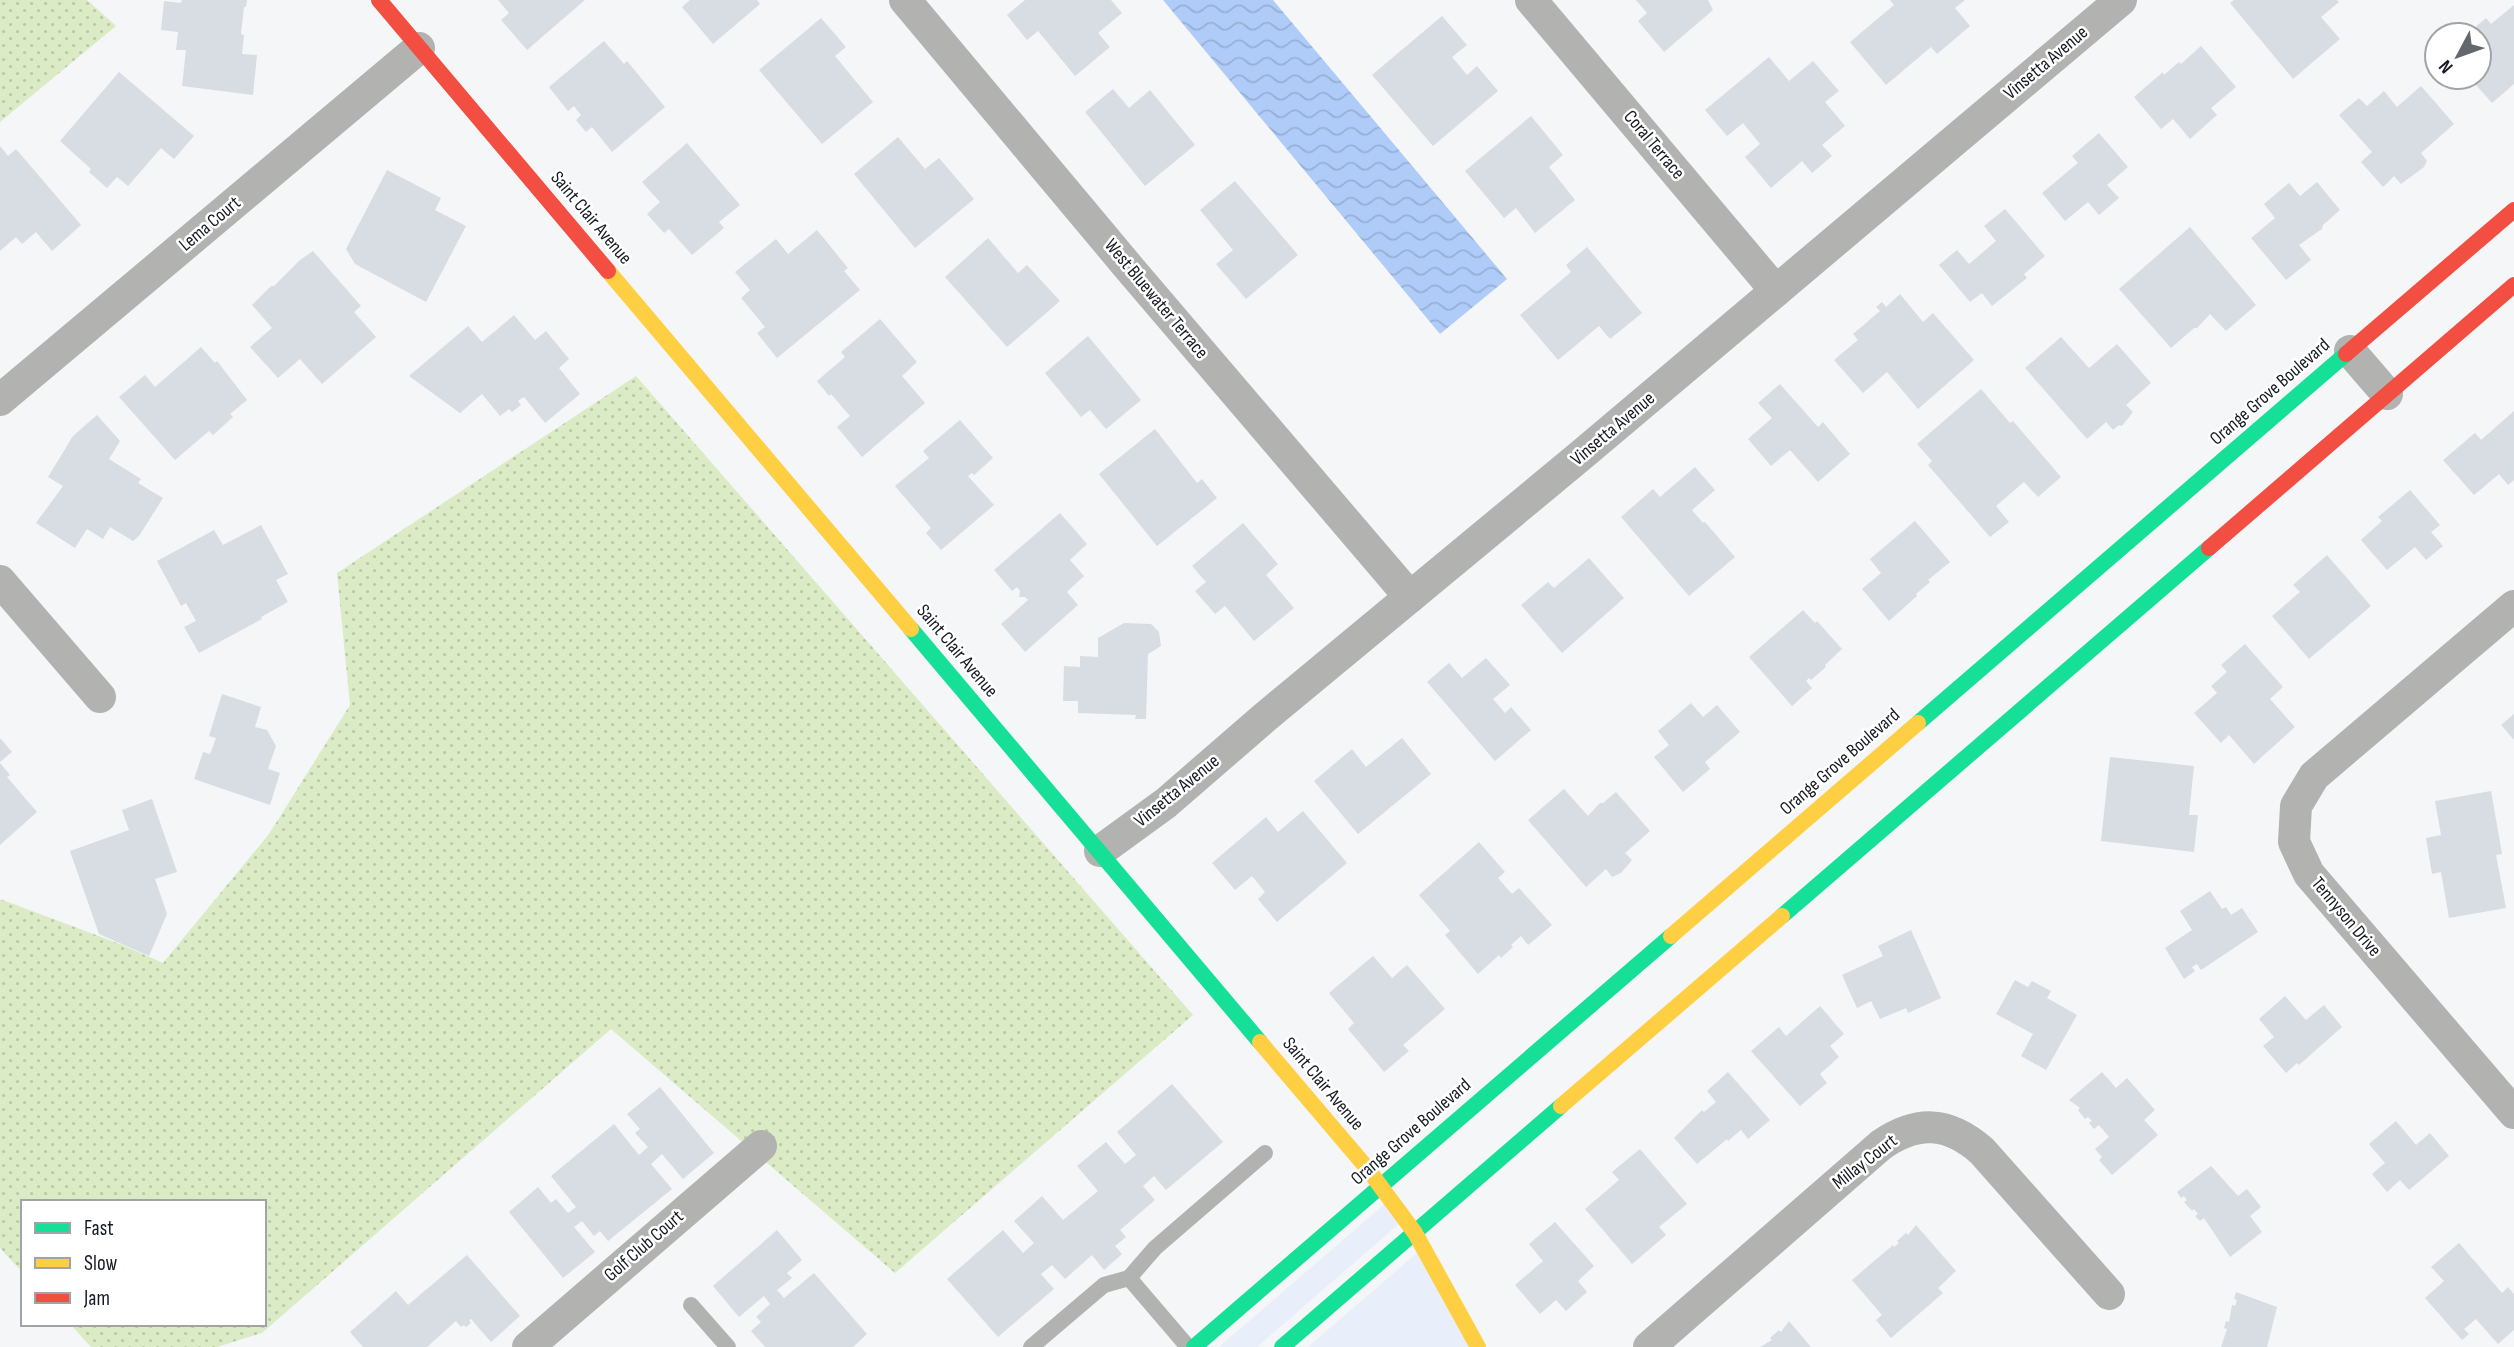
<svg xmlns="http://www.w3.org/2000/svg" width="2514" height="1347" font-family="'Sofia Sans Condensed',sans-serif">
<style>
.built{fill:#e8effa}
.grass{fill:url(#grass-dots)}
.water{fill:url(#water-waves)}
.building{fill:#d8dde4}
.lines{fill:none;stroke-linecap:round;stroke-linejoin:round}
.lane{stroke:#b2b3b1;stroke-width:16}
.street{stroke:#b2b3b1;stroke-width:32}
.fast{stroke:#16e098;stroke-width:16}
.slow{stroke:#ffcf43;stroke-width:16}
.jam{stroke:#f24e42;stroke-width:16}
.labels{text-anchor:middle;dominant-baseline:central;stroke-width:5;stroke-linejoin:round;paint-order:stroke}
.street-label{font-size:19px;fill:#151b23;stroke:#fff}
</style>
<defs>
<pattern id="grass-dots" width="8" height="8" patternUnits="userSpaceOnUse" patternTransform="scale(1.75)"><rect width="8" height="8" fill="#dbebc5"/><path d="M2 2h.1M6 6h.1" fill="none" stroke="#bbc9a9" stroke-width="1.8" stroke-linecap="round"/></pattern>
<pattern id="water-waves" width="16" height="10" patternUnits="userSpaceOnUse" patternTransform="scale(1.75)"><rect width="16" height="10" fill="#afccf9"/><path d="M0 5q4-4 8 0t8 0" fill="none" stroke="#96afd5"/></pattern>
</defs>
<rect width="100%" height="100%" fill="#f4f6f8"/>
<g class="built">
<polygon points="1388,1201 1400,1223 1257,1347 1219,1347"/>
<polygon points="1417,1253 1472,1347 1308,1347"/>
</g>
<g class="grass">
<polygon points="0,0 87,0 116,26 0,122"/>
<polygon points="636,376 1193,1015 895,1273 611,1029 262,1333 217,1347 91,1347 70,1324 264,1324 264,1202 23,1202 23,1273 0,1248 0,899 120,944 163,963 269,834 350,705 337,573"/>
</g>
<polygon class="water" points="1163,0 1273,0 1507,279 1440,334"/>
<g class="building">
<polygon points="182,0 247,0 246,7 244,7 241,34 244,35 242,54 257,55 253,95 182,86 186,50 176,50 178,32 161,30 164,1 181,3"/>
<polygon points="498,0 585,0 527,50 501,20 509,13"/>
<polygon points="690,0 757,0 760,4 713,44 682,7"/>
<polygon points="1025,0 1111,0 1122,13 1098,33 1110,47 1075,76 1038,31 1027,40 1007,15"/>
<polygon points="1636,0 1708,0 1713,10 1664,52 1638,21 1647,13"/>
<polygon points="1890,0 1965,0 1955,8 1970,26 1937,54 1931,47 1886,85 1850,42 1894,5"/>
<polygon points="2234,0 2337,0 2339,2 2321,17 2340,39 2293,79 2230,3"/>
<polygon points="2514,5 2514,84 2492,103 2469,77 2479,77 2479,35 2466,35 2486,18 2491,24"/>
<polygon points="1442,16 1467,45 1452,57 1467,75 1477,66 1498,91 1433,146 1372,75"/>
<polygon points="821,18 846,47 835,56 873,102 822,144 759,70"/>
<polygon points="604,41 624,64 627,61 665,107 612,152 592,127 586,132 576,120 581,115 574,106 568,111 549,87"/>
<polygon points="2201,46 2236,87 2211,108 2217,115 2190,139 2173,119 2161,129 2134,97 2163,72 2164,75 2179,62 2181,64"/>
<polygon points="1769,57 1789,81 1813,61 1839,91 1825,102 1845,126 1822,145 1832,156 1812,173 1802,161 1771,188 1745,157 1760,144 1743,123 1727,136 1705,110"/>
<polygon points="119,72 194,136 174,159 161,148 128,186 117,177 107,188 89,172 91,169 60,141"/>
<polygon points="2421,86 2454,124 2421,153 2427,161 2424,167 2401,184 2394,176 2383,187 2361,162 2372,152 2339,115 2359,98 2367,106 2384,91 2397,107"/>
<polygon points="1113,89 1129,108 1150,90 1195,145 1145,186 1085,112"/>
<polygon points="1531,116 1563,155 1549,167 1575,200 1535,233 1516,208 1504,218 1465,171"/>
<polygon points="2099,133 2128,167 2107,185 2119,198 2099,215 2088,202 2065,221 2042,193 2078,163 2072,156"/>
<polygon points="898,137 925,169 939,158 974,199 915,248 854,174"/>
<polygon points="687,143 740,205 719,222 724,228 692,255 669,229 664,233 647,214 660,202 642,182"/>
<polygon points="0,146 8,156 16,149 81,225 52,251 36,232 22,244 16,237 0,251"/>
<polygon points="387,170 441,198 435,210 466,226 426,302 355,264 346,249"/>
<polygon points="1235,181 1298,255 1246,299 1216,264 1233,250 1200,210"/>
<polygon points="2317,182 2340,210 2323,225 2322,229 2299,245 2311,260 2286,280 2251,238 2275,218 2264,204 2289,183 2300,196"/>
<polygon points="2005,209 2045,256 2024,274 2027,278 1992,306 1982,293 1970,302 1939,265 1957,250 1969,264 1996,241 1984,226"/>
<polygon points="2190,227 2256,305 2226,331 2210,314 2197,328 2194,328 2171,348 2119,289"/>
<polygon points="817,230 848,268 844,271 860,290 777,358 757,333 765,327 741,298 750,290 735,272 776,239 788,254"/>
<polygon points="988,238 1018,273 1027,265 1060,301 1007,347 945,277"/>
<polygon points="1587,247 1642,313 1610,339 1599,326 1558,360 1520,315 1571,272 1566,265"/>
<polygon points="313,251 361,306 354,312 376,337 322,384 300,359 278,378 250,347 272,328 252,305 271,286 274,286 300,260"/>
<polygon points="1900,294 1923,322 1933,313 1974,360 1918,409 1887,372 1863,393 1834,360 1858,340 1853,334 1880,311 1876,307 1882,302 1886,307"/>
<polygon points="514,315 535,340 546,331 569,359 559,368 580,394 545,423 524,397 518,401 521,405 512,412 509,409 500,416 482,394 460,413 409,376 468,326 482,342"/>
<polygon points="880,319 917,362 902,376 925,403 862,457 837,427 850,416 831,394 829,396 817,381 845,357 841,352"/>
<polygon points="1088,336 1141,400 1106,429 1090,410 1081,417 1045,373"/>
<polygon points="2061,337 2089,368 2117,344 2151,383 2126,405 2133,412 2122,426 2119,425 2113,430 2106,422 2087,439 2025,368"/>
<polygon points="201,347 215,363 217,361 247,400 230,414 233,417 213,435 209,431 175,460 119,397 145,375 155,387"/>
<polygon points="1780,384 1818,427 1823,422 1850,454 1818,482 1790,450 1771,466 1748,439 1772,418 1758,403"/>
<polygon points="1981,389 2010,423 2013,421 2061,477 2038,497 2024,482 1996,506 2009,522 1990,537 1928,465 1932,461 1917,444"/>
<polygon points="2514,411 2514,480 2508,485 2499,474 2474,495 2443,460 2475,433 2481,440"/>
<polygon points="97,415 120,441 109,459 141,479 138,483 163,498 139,536 133,541 110,527 103,539 87,529 75,548 36,523 63,486 48,477 73,436"/>
<polygon points="960,420 993,458 974,475 972,473 968,476 994,505 941,550 926,533 931,528 895,486 929,458 923,451"/>
<polygon points="1155,429 1197,483 1202,479 1217,498 1157,546 1099,474"/>
<polygon points="1695,467 1715,490 1692,510 1703,523 1705,522 1735,557 1689,596 1621,517 1653,489 1660,497"/>
<polygon points="2410,490 2440,525 2431,532 2443,546 2426,560 2415,547 2387,570 2361,540 2382,521 2378,517"/>
<polygon points="1060,513 1087,544 1070,560 1084,576 1067,592 1078,605 1025,652 1001,624 1028,600 1025,597 1019,597 1020,591 1017,587 1012,591 994,570"/>
<polygon points="1915,521 1950,562 1928,580 1930,582 1916,594 1917,596 1889,621 1862,589 1881,573 1870,559"/>
<polygon points="1243,523 1278,564 1266,575 1294,608 1254,641 1225,606 1215,614 1195,591 1206,582 1192,566"/>
<polygon points="261,525 288,574 276,580 288,602 261,617 262,619 199,653 184,627 196,621 186,603 181,606 157,561 214,530 223,545"/>
<polygon points="2327,555 2371,606 2309,659 2272,616 2300,592 2293,585"/>
<polygon points="1589,558 1624,598 1562,653 1521,605 1548,582 1554,588"/>
<polygon points="1803,610 1815,623 1817,621 1842,649 1825,665 1826,667 1811,680 1809,678 1806,681 1812,688 1792,706 1749,657"/>
<polygon points="1124,623 1151,624 1159,632 1161,646 1148,654 1146,719 1135,719 1136,715 1078,713 1078,701 1063,701 1064,666 1080,667 1080,656 1098,657 1098,638"/>
<polygon points="2245,644 2283,687 2270,699 2295,727 2254,764 2229,735 2221,743 2194,713 2217,693 2211,686 2227,672 2221,665"/>
<polygon points="1486,658 1510,685 1493,699 1505,713 1511,707 1531,730 1495,761 1427,682 1449,663 1462,678"/>
<polygon points="222,694 261,707 255,727 267,730 276,746 268,769 280,773 270,805 194,779 203,752 210,754 216,738 209,736"/>
<polygon points="1691,703 1703,717 1717,705 1740,732 1705,762 1710,769 1683,792 1654,757 1669,745 1658,731"/>
<polygon points="2514,714 2514,740 2501,725"/>
<polygon points="0,738 12,752 0,762"/>
<polygon points="1402,738 1431,774 1358,834 1314,781 1352,749 1366,767"/>
<polygon points="2110,757 2194,766 2189,815 2198,815 2194,852 2101,841"/>
<polygon points="0,763 10,775 7,777 37,812 0,845"/>
<polygon points="1564,789 1588,816 1600,803 1603,803 1616,792 1650,831 1625,853 1632,860 1621,873 1612,877 1606,869 1586,887 1528,820"/>
<polygon points="2491,791 2502,854 2496,855 2506,908 2449,918 2441,872 2432,874 2426,838 2441,835 2435,801"/>
<polygon points="152,799 177,872 155,879 167,914 149,956 99,934 70,851 129,830 122,810"/>
<polygon points="1303,811 1347,863 1277,922 1258,899 1265,892 1252,876 1235,890 1212,863 1266,817 1278,832"/>
<polygon points="1479,842 1505,872 1498,878 1512,894 1519,888 1552,925 1528,945 1521,936 1511,945 1513,947 1501,958 1499,955 1478,974 1445,935 1450,931 1419,895"/>
<polygon points="2210,891 2222,909 2226,907 2231,915 2242,908 2258,932 2201,970 2197,964 2192,967 2195,971 2184,979 2165,948 2192,930 2180,911"/>
<polygon points="1911,930 1941,998 1908,1013 1906,1008 1880,1019 1871,1001 1857,1008 1842,975 1883,956 1878,946"/>
<polygon points="1373,956 1392,978 1407,965 1445,1009 1403,1045 1409,1051 1384,1072 1348,1029 1354,1023 1329,993"/>
<polygon points="2015,980 2028,987 2032,981 2051,991 2047,998 2077,1015 2046,1070 2021,1056 2033,1034 1996,1014"/>
<polygon points="2285,996 2306,1020 2324,1005 2342,1027 2299,1065 2297,1063 2286,1073 2263,1046 2274,1037 2259,1019"/>
<polygon points="1820,1006 1844,1034 1830,1046 1839,1057 1820,1074 1827,1083 1800,1106 1751,1051 1779,1027 1786,1036"/>
<polygon points="1728,1072 1770,1120 1748,1139 1741,1130 1728,1141 1727,1139 1697,1164 1674,1138 1702,1110 1704,1112 1716,1102 1707,1091"/>
<polygon points="2102,1072 2116,1088 2127,1078 2155,1110 2144,1120 2158,1135 2112,1175 2099,1160 2102,1157 2095,1149 2109,1137 2099,1125 2094,1129 2089,1123 2092,1121 2088,1117 2085,1119 2078,1110 2080,1108 2069,1100"/>
<polygon points="1172,1084 1223,1142 1166,1190 1154,1176 1143,1186 1155,1200 1120,1230 1126,1237 1115,1246 1122,1254 1104,1270 1092,1255 1065,1279 1052,1265 1041,1274 1054,1289 998,1337 947,1279 1003,1230 1023,1253 1034,1243 1014,1221 1042,1196 1063,1220 1098,1191 1077,1166 1106,1142 1125,1164 1136,1155 1117,1132"/>
<polygon points="660,1087 714,1153 683,1179 662,1154 651,1164 672,1189 608,1241 600,1231 594,1236 582,1221 574,1227 595,1252 563,1278 509,1212 538,1187 551,1203 556,1199 568,1213 576,1207 551,1176 614,1124 639,1155 648,1147 635,1133 640,1129 627,1114"/>
<polygon points="2396,1121 2416,1145 2430,1133 2449,1156 2409,1190 2400,1180 2387,1192 2372,1174 2385,1163 2369,1144"/>
<polygon points="1640,1149 1687,1204 1659,1227 1666,1235 1632,1264 1585,1209 1619,1180 1612,1172"/>
<polygon points="2211,1166 2238,1196 2247,1189 2261,1207 2250,1216 2262,1232 2230,1257 2204,1218 2200,1221 2195,1216 2198,1214 2194,1209 2192,1211 2184,1202 2187,1200 2184,1196 2181,1198 2177,1192"/>
<polygon points="1555,1222 1594,1266 1578,1281 1587,1292 1566,1311 1556,1300 1540,1314 1515,1285 1543,1261 1529,1244"/>
<polygon points="1916,1225 1956,1271 1938,1288 1943,1293 1891,1338 1876,1320 1882,1315 1852,1280 1893,1245 1894,1247 1899,1243 1897,1241 1906,1233 1908,1235"/>
<polygon points="777,1230 802,1260 787,1273 792,1278 777,1290 784,1298 814,1273 867,1334 853,1347 765,1347 751,1331 761,1322 756,1317 770,1304 764,1296 739,1317 713,1286"/>
<polygon points="2459,1243 2502,1293 2508,1287 2514,1294 2514,1330 2498,1344 2476,1319 2464,1329 2469,1334 2462,1340 2425,1298 2444,1281 2431,1267"/>
<polygon points="467,1255 520,1316 491,1342 471,1319 469,1320 471,1323 466,1327 464,1325 461,1327 456,1321 427,1347 363,1347 350,1332 396,1291 408,1305"/>
<polygon points="2236,1292 2277,1307 2267,1347 2221,1347 2227,1329 2224,1328 2226,1321 2229,1322 2232,1305 2235,1306 2237,1300 2234,1299"/>
<polygon points="1789,1321 1811,1347 1760,1347 1772,1340 1770,1338 1779,1330 1781,1332"/>
</g>
<g class="lines">
<g class="lane">
<polyline points="1129,1278 1155,1248 1265,1153"/>
<polyline points="691,1305 728,1347"/>
<polyline points="1031,1347 1104,1285 1129,1278 1188,1347"/>
</g>
<g class="street">
<polyline points="905,0 1130,269 1410,597"/>
<polyline points="1531,0 1776,291"/>
<polyline points="2350,351 2387,394"/>
<polyline points="0,400 419,48"/>
<polyline points="0,581 100,697"/>
<polyline points="2514,606 2314,776 2296,806 2294,842 2309,874 2514,1113"/>
<polyline points="1100,851 1166,803 1264,718 1579,457 2121,0"/>
<polyline points="528,1347 761,1146"/>
<path d="M 1649,1347 L 1881,1145 C 1917,1120 1948,1121 1982,1151 L 2109,1294"/>
</g>
<g class="fast">
<polyline points="911,629 1260,1042"/>
<polyline points="1918,723 2346,354"/>
<polyline points="1782,916 2209,548"/>
<polyline points="1194,1347 1671,936"/>
<polyline points="1282,1347 1561,1106"/>
</g>
<g class="slow">
<polyline points="608,271 911,629"/>
<polyline points="1671,936 1918,723"/>
<polyline points="1260,1042 1367,1168 1415,1233 1478,1347"/>
<polyline points="1561,1106 1782,916"/>
</g>
<g class="jam">
<polyline points="379,0 608,271"/>
<polyline points="2346,354 2514,210"/>
<polyline points="2209,548 2514,285"/>
</g>
</g>
<g class="labels">
<g class="street-label">
<text transform="translate(2046 63) rotate(-40)">Vinsetta Avenue</text>
<text transform="translate(1654 145) rotate(50)">Coral Terrace</text>
<text transform="translate(591 218) rotate(50)">Saint Clair Avenue</text>
<text transform="translate(210 224) rotate(-40)">Lema Court</text>
<text transform="translate(1156 299) rotate(50)">West Bluewater Terrace</text>
<text transform="translate(2270 392) rotate(-41)">Orange Grove Boulevard</text>
<text transform="translate(1613 429) rotate(-40)">Vinsetta Avenue</text>
<text transform="translate(957 651) rotate(50)">Saint Clair Avenue</text>
<text transform="translate(1840 762) rotate(-41)">Orange Grove Boulevard</text>
<text transform="translate(1177 791) rotate(-39)">Vinsetta Avenue</text>
<text transform="translate(2346 917) rotate(50)">Tennyson Drive</text>
<text transform="translate(1323 1084) rotate(50)">Saint Clair Avenue</text>
<text transform="translate(1411 1132) rotate(-41)">Orange Grove Boulevard</text>
<text transform="translate(1865 1162) rotate(-38)">Millay Court</text>
<text transform="translate(644 1246) rotate(-41)">Golf Club Court</text>
</g>
</g>
<rect x="21" y="1200" width="245" height="126" fill="#ffffff" stroke="#a1a4a7" stroke-width="2"/>
<rect x="35" y="1223" width="35" height="10" fill="#16e098" stroke="#a1a4a7" stroke-width="2"/>
<text x="84" y="1235" font-size="21" fill="#151b23">Fast</text>
<rect x="35" y="1258" width="35" height="10" fill="#ffcf43" stroke="#a1a4a7" stroke-width="2"/>
<text x="84" y="1270" font-size="21" fill="#151b23">Slow</text>
<rect x="35" y="1293" width="35" height="10" fill="#f24e42" stroke="#a1a4a7" stroke-width="2"/>
<text x="84" y="1305" font-size="21" fill="#151b23">Jam</text>
<g transform="translate(2458 56) rotate(229)"><circle r="33" fill="#ffffff" stroke="#a1a4a7" stroke-width="2"/>
<path d="M0-5L12 26L0 18L-12 26Z" fill="#63686e"/>
<text y="-10" font-size="19" font-weight="bold" text-anchor="middle" fill="#151b23">N</text>
</g>
</svg>
